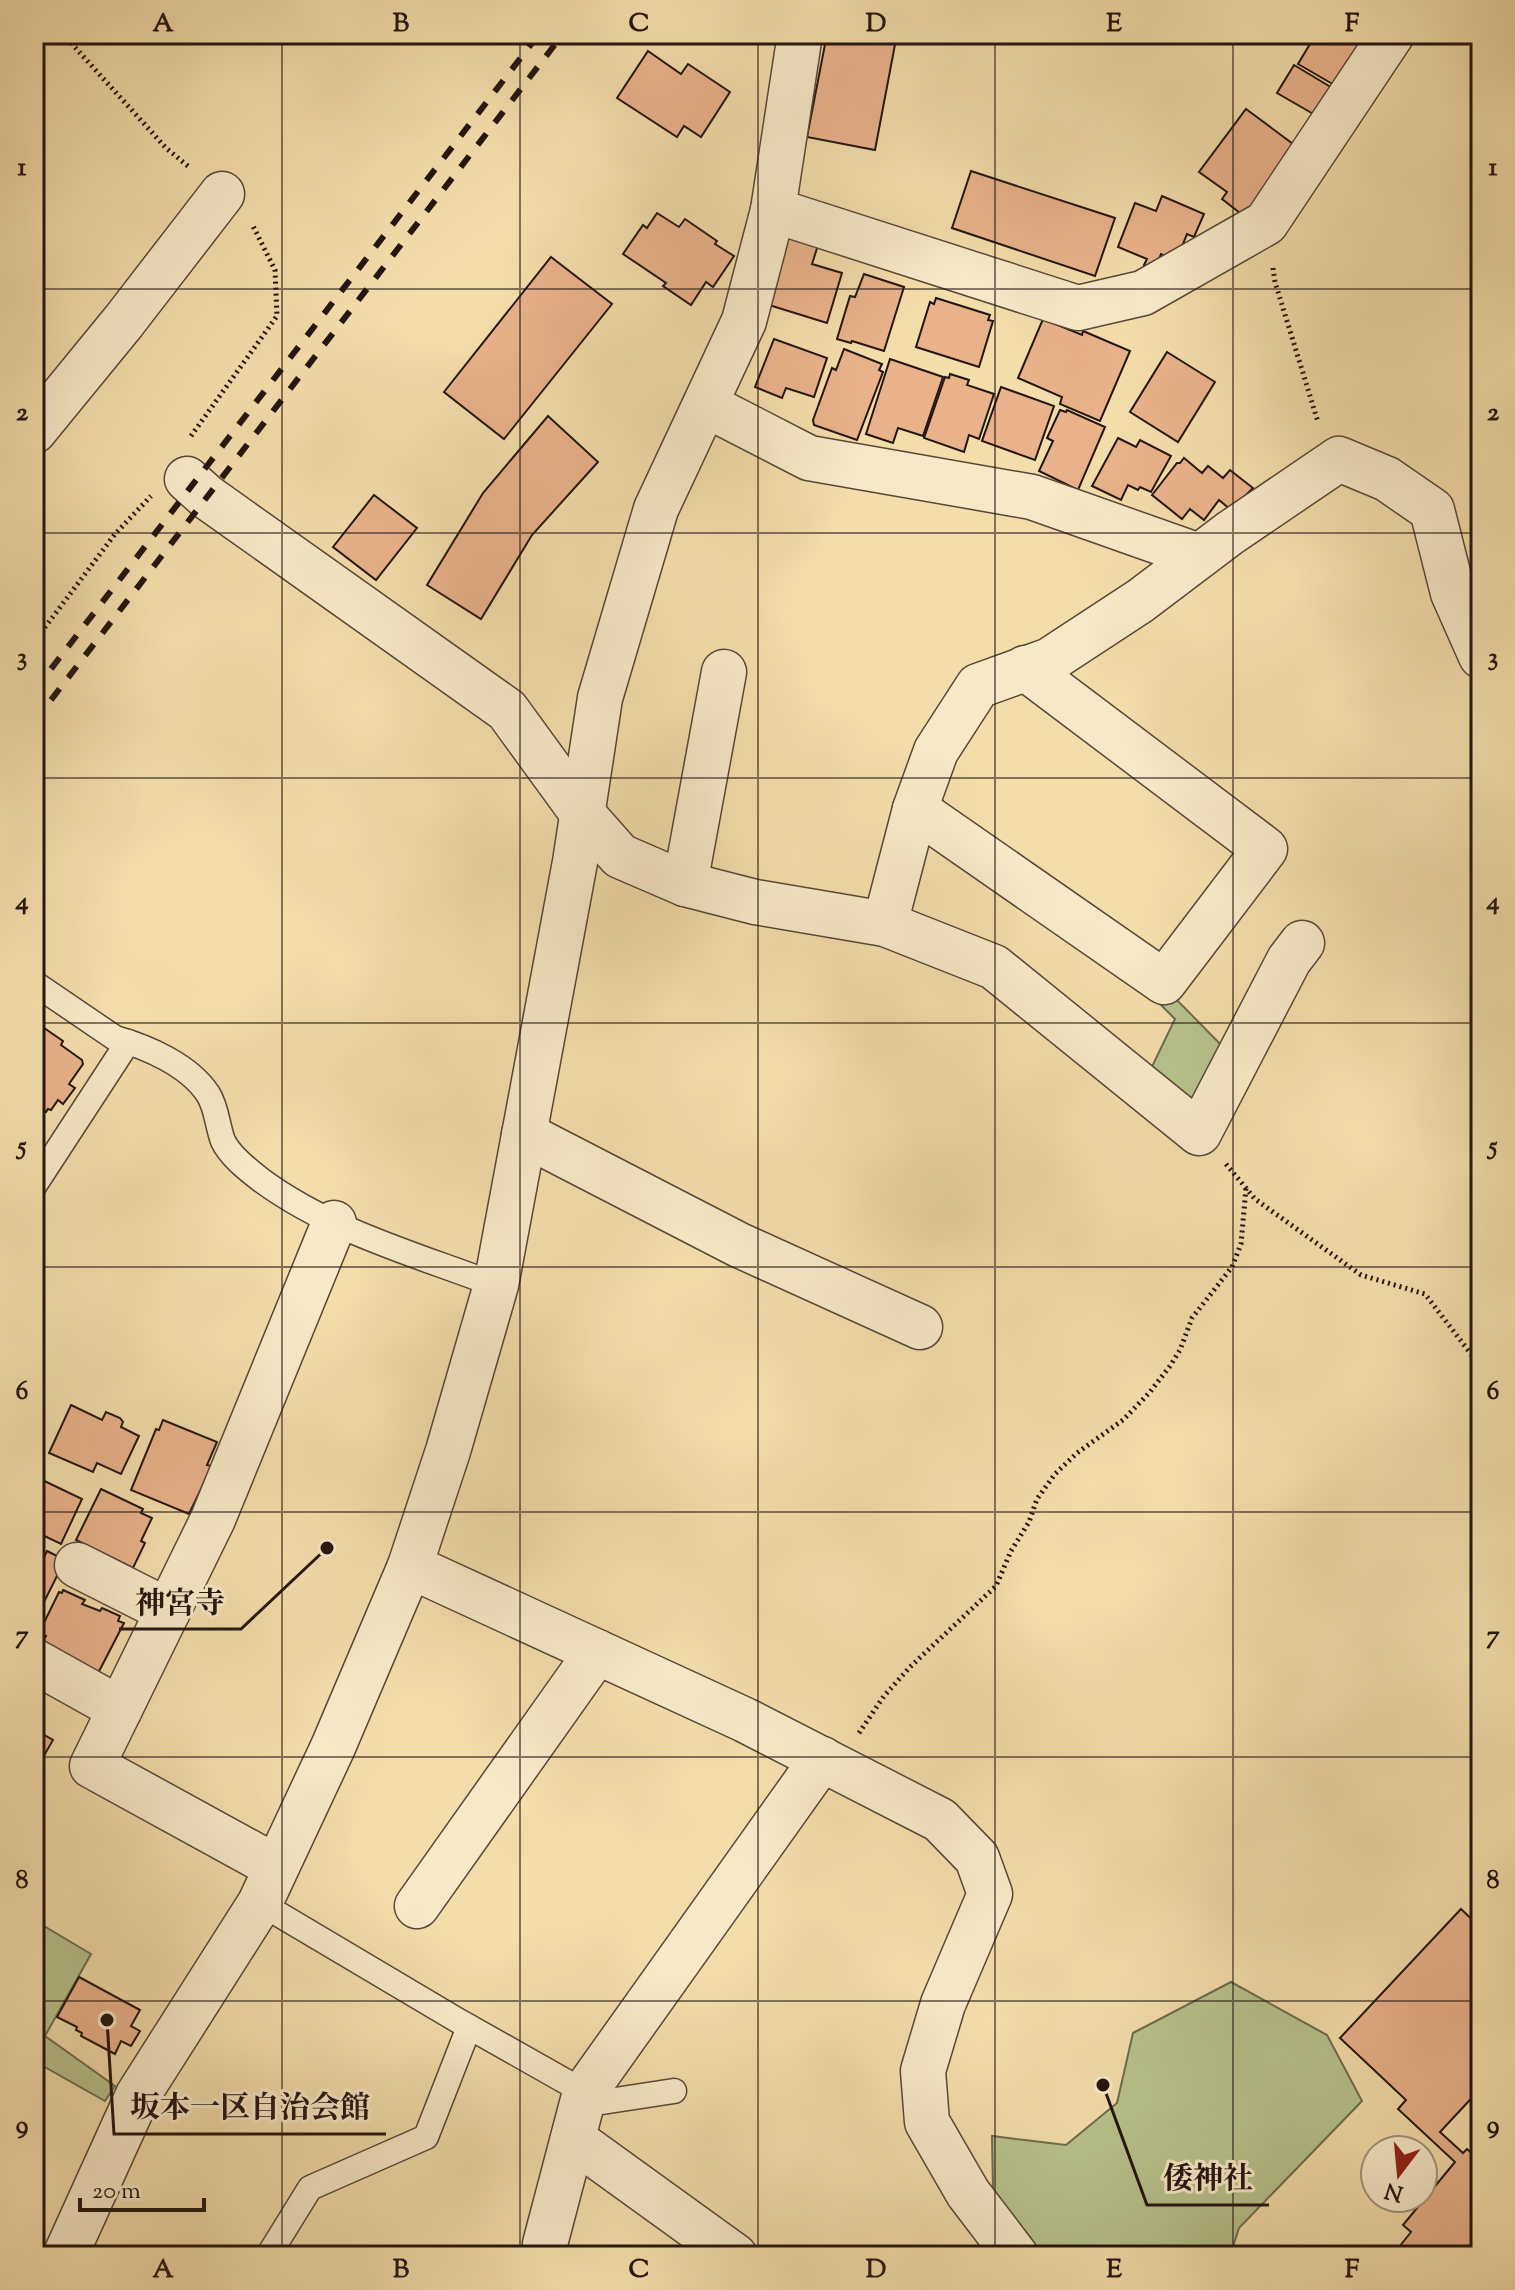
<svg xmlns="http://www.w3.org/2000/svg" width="1515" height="2290" font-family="'Sorts Mill Goudy','Noto Serif JP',serif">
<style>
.green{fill:#b7c28c;stroke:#6d6c4e;stroke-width:2}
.building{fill:#e9b28b;stroke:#231510;stroke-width:2}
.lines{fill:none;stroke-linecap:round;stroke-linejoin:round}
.lane-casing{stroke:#574737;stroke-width:27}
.street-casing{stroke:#574737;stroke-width:47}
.path{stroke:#231510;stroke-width:5;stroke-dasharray:2 4;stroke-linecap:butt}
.lane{stroke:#f7e9c8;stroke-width:24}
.street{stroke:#f7e9c8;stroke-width:44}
.rail{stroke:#231510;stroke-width:6;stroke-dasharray:14 14;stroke-linecap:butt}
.grid{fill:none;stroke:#231510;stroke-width:2;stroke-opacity:0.55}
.leader{fill:none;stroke:#231510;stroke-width:3}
.callout-dot{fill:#231510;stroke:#f7e9c8;stroke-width:3}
.callout-label{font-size:30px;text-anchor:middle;font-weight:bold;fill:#231510;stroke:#f7e9c8;stroke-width:6;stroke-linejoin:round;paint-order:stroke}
.neatline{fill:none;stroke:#231510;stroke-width:3}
.grid-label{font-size:26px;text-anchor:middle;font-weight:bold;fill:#231510}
</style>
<rect width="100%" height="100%" fill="#f3ddab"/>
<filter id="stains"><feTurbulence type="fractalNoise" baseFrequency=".0025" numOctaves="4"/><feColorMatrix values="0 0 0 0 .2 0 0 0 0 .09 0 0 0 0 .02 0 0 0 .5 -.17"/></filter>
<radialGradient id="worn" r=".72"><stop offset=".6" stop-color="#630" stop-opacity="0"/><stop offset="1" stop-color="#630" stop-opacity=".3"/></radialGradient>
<g class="green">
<polygon points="1169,992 1228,1052 1193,1114 1147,1077 1175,1019 1157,1001"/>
<polygon points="34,1920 91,1954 45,2036 115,2086 105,2101 34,2061"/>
<polygon points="1231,1982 1327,2035 1362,2101 1239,2228 1230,2256 1041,2256 993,2191 992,2136 1066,2145 1117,2103 1133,2033"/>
</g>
<g class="building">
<polygon points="827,34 897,34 875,150 807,137"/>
<polygon points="1316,34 1361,34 1358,40 1370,47 1343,90 1298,64"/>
<polygon points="648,51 681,74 688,64 730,92 701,137 684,126 677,137 617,98"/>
<polygon points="1294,65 1339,92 1322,119 1277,93"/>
<polygon points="1246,109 1293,144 1285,154 1290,158 1253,209 1244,216 1222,199 1227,192 1199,172"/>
<polygon points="971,171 1115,218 1095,276 952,228"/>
<polygon points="1162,196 1204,214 1194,237 1187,234 1176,261 1161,254 1155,270 1144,265 1147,259 1118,247 1135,203 1156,211"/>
<polygon points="657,213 679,227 685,219 717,241 715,244 734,256 713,287 706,282 691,305 663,286 666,283 623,254 643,225 647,228"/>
<polygon points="782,231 819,242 812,264 842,273 827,323 769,305"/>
<polygon points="551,257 612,304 504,439 444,392"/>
<polygon points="864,274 904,287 884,351 852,341 851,343 837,339 850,296 855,297"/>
<polygon points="936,298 990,315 988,320 993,321 979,367 916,347 930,302 934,304"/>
<polygon points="1043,319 1082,335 1083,331 1130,351 1100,421 1060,404 1062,397 1018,378"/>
<polygon points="774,339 827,358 814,397 786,388 782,398 755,387"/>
<polygon points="844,349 882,364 879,370 883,372 857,440 814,425 813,420 832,368 836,370"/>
<polygon points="1167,352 1215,382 1178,442 1130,412"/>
<polygon points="890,359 943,377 923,436 898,428 893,443 866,434"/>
<polygon points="950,374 969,380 967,385 994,394 979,439 969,435 964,452 924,438 945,377 949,378"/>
<polygon points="1001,387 1054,406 1035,460 982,441"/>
<polygon points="1060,410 1066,412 1067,410 1105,427 1078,490 1039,471 1053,441 1047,438"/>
<polygon points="548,416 598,462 532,535 481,619 427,585 483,493"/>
<polygon points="1118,438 1136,447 1140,440 1171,456 1151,492 1140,487 1138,490 1128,485 1121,500 1092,486"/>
<polygon points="1184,458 1202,473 1208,466 1223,478 1230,470 1253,488 1231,510 1219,500 1204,520 1190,509 1182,519 1152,495 1177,463 1180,463"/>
<polygon points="374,495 417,528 376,580 333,547"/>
<polygon points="34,1021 63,1041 61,1045 82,1060 83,1064 69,1084 75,1088 63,1104 58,1100 51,1110 48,1109 46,1112 34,1104"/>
<polygon points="71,1405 102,1420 106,1412 120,1418 123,1422 121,1427 139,1436 121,1474 97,1463 93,1472 49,1453"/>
<polygon points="163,1420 217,1442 207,1465 212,1466 189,1514 131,1490 156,1429 159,1430"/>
<polygon points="34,1476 82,1499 61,1544 34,1531"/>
<polygon points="101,1489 143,1509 141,1513 152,1518 141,1541 145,1543 133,1568 76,1540"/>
<polygon points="47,1551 65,1560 37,1616 34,1615 34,1558 42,1562"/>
<polygon points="63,1590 85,1600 82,1604 100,1611 102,1608 120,1616 118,1621 124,1623 94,1681 39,1648 46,1636 39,1633 59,1592 62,1593"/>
<polygon points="34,1720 42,1724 37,1731 53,1740 34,1773"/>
<polygon points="1461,1909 1481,1928 1481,2088 1440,2132 1463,2153 1467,2149 1475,2156 1481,2149 1481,2256 1392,2256 1411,2232 1403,2225 1455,2162 1398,2109 1406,2100 1340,2038"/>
<polygon points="79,1977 140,2010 131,2026 140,2031 131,2046 121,2041 115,2054 81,2036 82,2033 76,2030 77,2027 57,2017"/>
</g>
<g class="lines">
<g class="lane-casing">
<g id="lane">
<path d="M 34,983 L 115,1038 C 147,1047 189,1065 208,1094 C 217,1108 217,1125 223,1141 C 230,1156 248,1170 261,1180 C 330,1231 417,1255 496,1285"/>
<polyline points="34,1186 128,1042"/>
<polyline points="260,1903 457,2020 602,2102 674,2091"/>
<polyline points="268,2256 310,2188 426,2137 469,2027"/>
</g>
</g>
<g class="street-casing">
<g id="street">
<polyline points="773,210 1078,308 1143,293 1266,223 1392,34"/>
<polyline points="706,405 809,458 1032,497 1199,556"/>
<polyline points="34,431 124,321 222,194"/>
<polyline points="187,479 207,497 507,710 582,813 620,856 685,884 755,902 885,924 994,967 1199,1133 1289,960 1302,943"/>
<polyline points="915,809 1164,982 1265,849 1025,668"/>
<polyline points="685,884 724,672"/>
<polyline points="885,924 915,809 936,751 978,686 1050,660 1140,601 1230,533 1339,459 1387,479 1432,510 1453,593 1481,656"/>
<polyline points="524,1134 739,1245 920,1327"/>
<polyline points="77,1565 168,1611"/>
<polyline points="410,1566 745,1720 940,1820 977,1858 990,1894 943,2004 923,2071 927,2122 968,2193 1016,2256"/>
<polyline points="34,1661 120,1709"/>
<polyline points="276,1867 92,1766 213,1519 334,1223"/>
<polyline points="417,1906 597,1652"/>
<polyline points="573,2139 735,2256"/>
<polyline points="545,2244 585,2092 822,1759"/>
<polyline points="65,2256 138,2095 260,1903 333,1747 410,1566 448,1451 496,1285 575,862 600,698 656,509 744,321 773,210 800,34"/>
</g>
</g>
<g class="path">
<polyline points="63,34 166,148 189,167"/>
<polyline points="1273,268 1275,282 1318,422"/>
<polyline points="191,436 277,316 275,270 252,224"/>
<polyline points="34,642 115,534 151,496"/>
<polyline points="1226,1164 1255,1199 1361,1275 1425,1294 1481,1367"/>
<polyline points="859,1733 884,1696 910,1667 996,1586 1011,1551 1029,1522 1037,1499 1055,1474 1077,1453 1123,1420 1150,1392 1170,1366 1180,1350 1192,1318 1232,1267 1241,1244 1246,1188"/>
</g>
<use href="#lane" class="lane"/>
<use href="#street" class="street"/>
<g class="rail">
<polyline points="34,691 539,34"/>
<polyline points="34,722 563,34"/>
</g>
</g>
<path class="grid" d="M 282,34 L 282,2256M 520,34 L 520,2256M 758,34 L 758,2256M 995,34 L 995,2256M 1233,34 L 1233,2256M 34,289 L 1481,289M 34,533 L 1481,533M 34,778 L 1481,778M 34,1023 L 1481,1023M 34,1267 L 1481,1267M 34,1512 L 1481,1512M 34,1757 L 1481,1757M 34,2001 L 1481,2001"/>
<path class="leader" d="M327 1548L241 1629H119M107 2020L114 2134H386M1103 2085L1147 2205H1269"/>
<g class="callout-dot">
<circle cx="327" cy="1548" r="8"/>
<circle cx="107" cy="2020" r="8"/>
<circle cx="1103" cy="2085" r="8"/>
</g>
<g class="callout-label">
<text x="180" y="1613">神宮寺</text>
<text x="250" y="2117">坂本一区自治会館</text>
<text x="1208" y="2188">倭神社</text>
</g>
<rect width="1515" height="2290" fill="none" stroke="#f3ddab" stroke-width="88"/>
<g transform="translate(1399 2174) rotate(196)"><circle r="38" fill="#f7e9c8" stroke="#a2947e" stroke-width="2"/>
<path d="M0-6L14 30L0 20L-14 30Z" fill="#8f2418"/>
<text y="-12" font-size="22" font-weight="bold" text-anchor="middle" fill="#231510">N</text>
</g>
<path d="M80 2198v12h124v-12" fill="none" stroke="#231510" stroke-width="4"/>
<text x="92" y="2198" font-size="24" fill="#231510" stroke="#f7e9c8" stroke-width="6" paint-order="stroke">20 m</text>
<rect x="44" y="44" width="1427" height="2202" class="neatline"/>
<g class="grid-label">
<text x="163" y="31">A</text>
<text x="401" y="31">B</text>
<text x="639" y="31">C</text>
<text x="876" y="31">D</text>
<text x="1114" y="31">E</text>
<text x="1352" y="31">F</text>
<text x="22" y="175">1</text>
<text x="1493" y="175">1</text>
<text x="22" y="420">2</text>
<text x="1493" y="420">2</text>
<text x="22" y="665">3</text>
<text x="1493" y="665">3</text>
<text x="22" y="909">4</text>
<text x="1493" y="909">4</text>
<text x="22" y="1154">5</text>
<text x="1493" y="1154">5</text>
<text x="22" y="1399">6</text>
<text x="1493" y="1399">6</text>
<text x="22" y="1643">7</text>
<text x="1493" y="1643">7</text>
<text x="22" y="1888">8</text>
<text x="1493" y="1888">8</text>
<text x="22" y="2133">9</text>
<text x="1493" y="2133">9</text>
<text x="163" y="2277">A</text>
<text x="401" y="2277">B</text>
<text x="639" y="2277">C</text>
<text x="876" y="2277">D</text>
<text x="1114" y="2277">E</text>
<text x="1352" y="2277">F</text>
</g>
<rect width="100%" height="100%" filter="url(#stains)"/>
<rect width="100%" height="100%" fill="url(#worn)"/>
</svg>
